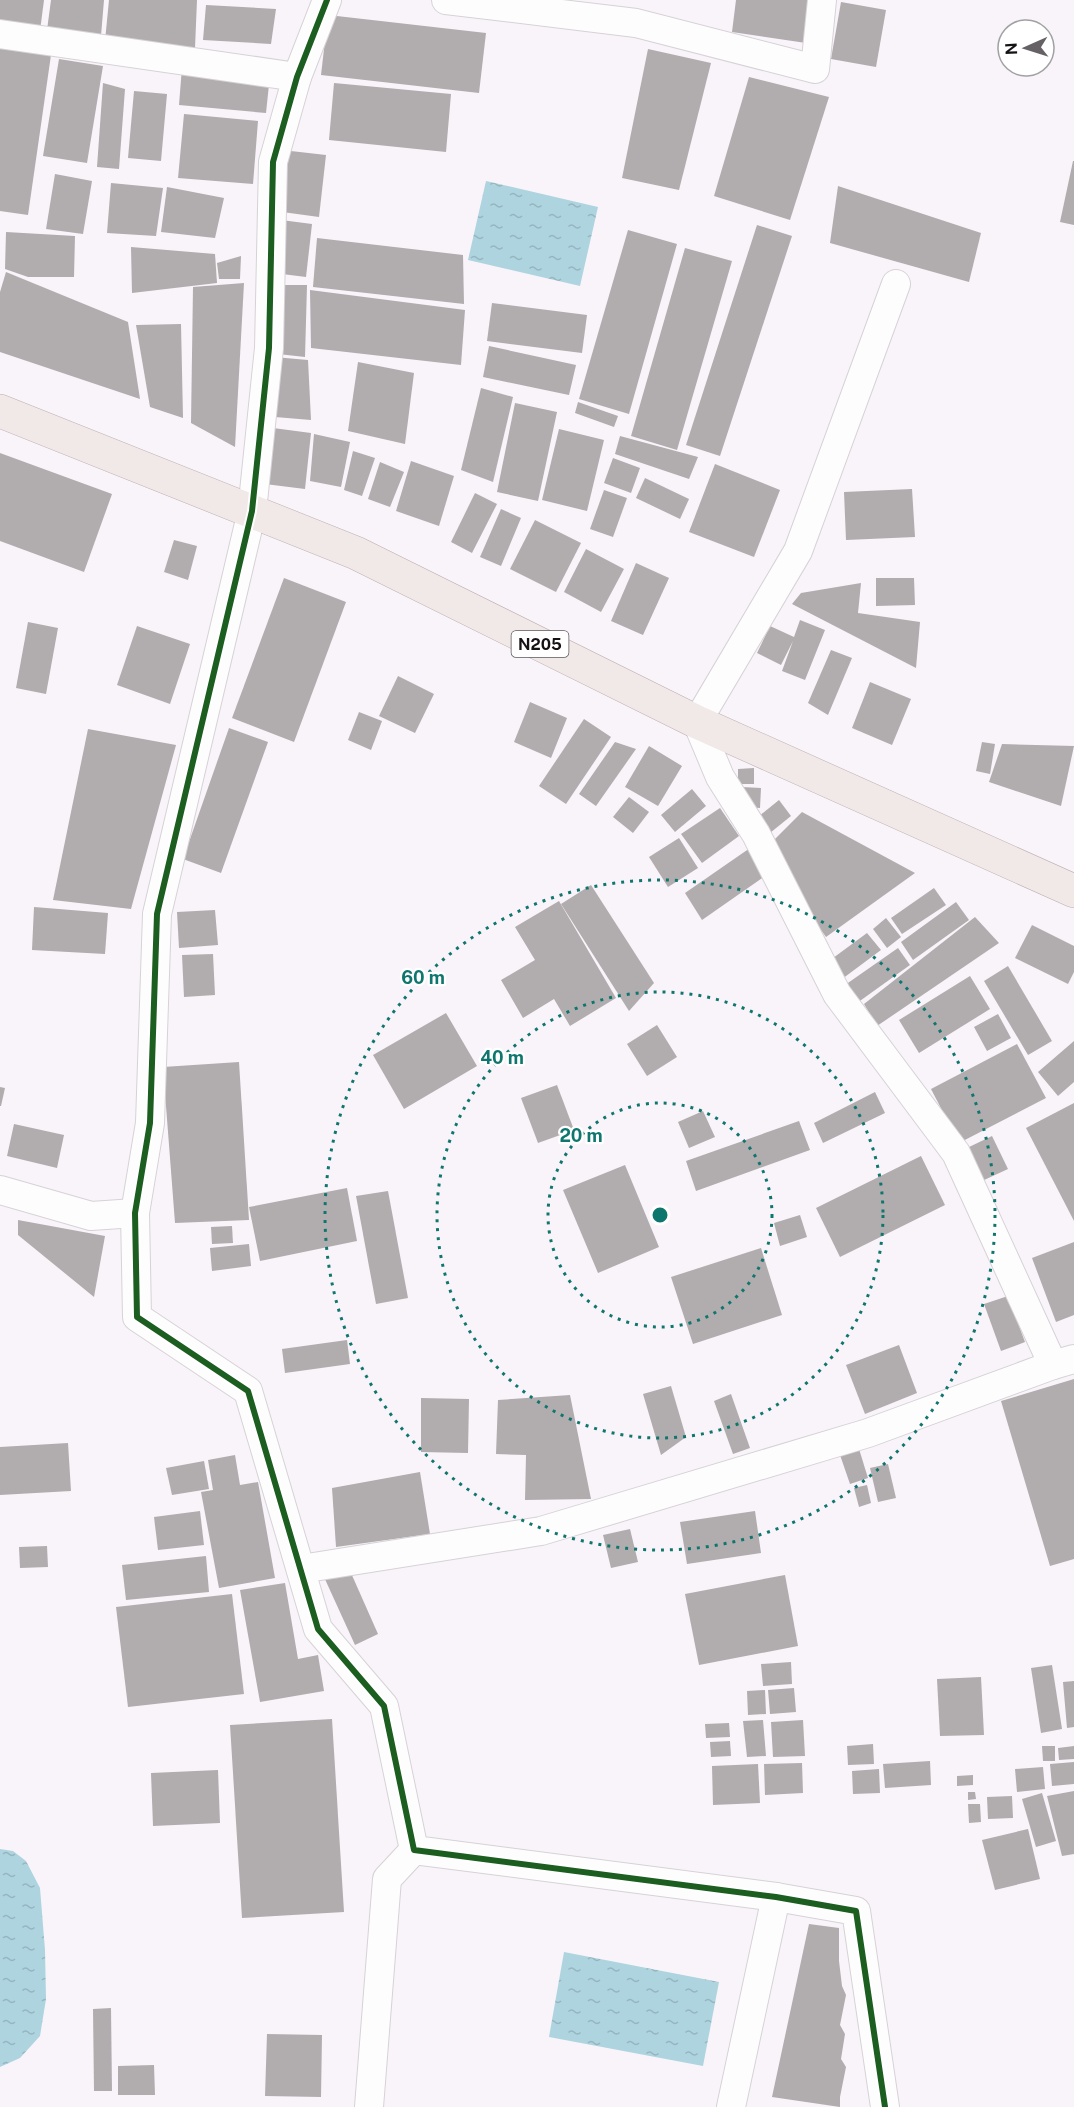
<svg xmlns="http://www.w3.org/2000/svg" width="1074" height="2107" font-family="'Public Sans',sans-serif">
<style>
.water{fill:url(#water-ripples)}
.building{fill:#b1acae}
.lines{fill:none;stroke-linecap:round;stroke-linejoin:round}
.minor-casing{stroke:#d6d2d6;stroke-width:30}
.trunk-casing{stroke:#beb0b3;stroke-width:34}
.minor{stroke:#fefdfe;stroke-width:28}
.trunk{stroke:#f1e8e8;stroke-width:33}
.cycleway-casing{stroke:#fff;stroke-width:10}
.cycleway{stroke:#1b5e20;stroke-width:6}
.ring{fill:none;stroke:#0f766e;stroke-width:3;stroke-dasharray:3 6}
.labels{text-anchor:middle;dominant-baseline:central;stroke-width:4.5;stroke-linejoin:round;paint-order:stroke}
.shield{fill:#fff;stroke:#5b595c;stroke-width:1.5}
.shield-label{font-size:16px;font-weight:bold;fill:#151216}
.centre{fill:#0f766e;stroke:#fff;stroke-width:3}
.ring-label{font-size:18px;text-anchor:middle;font-weight:bold;fill:#0f766e;stroke:#fff;stroke-width:4.5;stroke-linejoin:round;paint-order:stroke}
</style>
<defs>
<pattern id="water-ripples" width="26" height="14" patternUnits="userSpaceOnUse" patternTransform="scale(1.5)"><rect width="26" height="14" fill="#aed4e0"/><path d="M2 4q2-2 4 0t4 0M15 11q2-2 4 0t4 0" fill="none" stroke="#95b5bf"/></pattern>
</defs>
<rect width="100%" height="100%" fill="#f9f4f9"/>
<g class="water">
<polygon points="486,181 598,207 580,286 468,260"/>
<polygon points="0,1849 13,1851 26,1861 40,1888 45,1950 46,1999 40,2036 20,2058 0,2067"/>
<polygon points="564,1952 719,1982 703,2066 549,2037"/>
</g>
<g class="building">
<polygon points="0,0 44,0 40,31 0,25"/>
<polygon points="51,0 104,0 101,36 47,30"/>
<polygon points="109,0 197,0 195,48 105,41"/>
<polygon points="736,0 814,0 806,43 732,32"/>
<polygon points="841,2 886,10 876,67 831,59"/>
<polygon points="206,5 276,9 271,44 203,40"/>
<polygon points="328,15 486,33 479,93 321,75"/>
<polygon points="0,47 51,55 28,215 0,211"/>
<polygon points="648,49 711,63 679,190 622,178"/>
<polygon points="59,59 103,66 87,163 43,156"/>
<polygon points="182,67 270,75 266,113 179,105"/>
<polygon points="749,77 829,97 790,220 714,196"/>
<polygon points="103,83 125,89 119,169 97,167"/>
<polygon points="334,83 451,94 446,152 329,140"/>
<polygon points="134,91 167,94 161,161 128,158"/>
<polygon points="184,114 258,121 253,184 178,178"/>
<polygon points="282,150 326,155 319,217 275,211"/>
<polygon points="1073,161 1074,161 1074,225 1060,222"/>
<polygon points="55,174 92,181 83,234 46,229"/>
<polygon points="111,183 163,188 156,236 107,233"/>
<polygon points="838,186 981,233 969,282 830,243"/>
<polygon points="167,187 224,198 215,238 161,232"/>
<polygon points="281,220 312,224 306,277 274,273"/>
<polygon points="757,225 792,236 720,456 686,445"/>
<polygon points="628,230 677,244 629,414 579,399"/>
<polygon points="6,232 75,236 74,277 28,277 5,269"/>
<polygon points="317,238 463,255 464,304 313,287"/>
<polygon points="131,247 215,254 217,283 132,293"/>
<polygon points="685,248 732,261 677,450 631,436"/>
<polygon points="241,256 240,279 219,279 217,263"/>
<polygon points="6,272 128,322 140,399 0,352 0,292"/>
<polygon points="244,283 235,447 191,423 193,287"/>
<polygon points="277,285 307,285 305,357 278,354"/>
<polygon points="310,290 465,310 461,365 311,348"/>
<polygon points="492,303 587,315 582,353 487,341"/>
<polygon points="181,324 183,418 150,407 136,325"/>
<polygon points="489,346 576,365 569,395 483,377"/>
<polygon points="274,357 308,360 311,420 275,417"/>
<polygon points="358,362 414,373 405,444 348,431"/>
<polygon points="481,388 513,397 493,482 461,470"/>
<polygon points="578,402 618,416 614,427 575,413"/>
<polygon points="515,403 557,412 538,501 497,492"/>
<polygon points="273,428 311,433 305,489 265,484"/>
<polygon points="559,429 604,440 587,511 542,500"/>
<polygon points="314,434 350,442 341,487 310,481"/>
<polygon points="620,436 698,457 689,479 615,454"/>
<polygon points="353,451 375,458 362,496 344,490"/>
<polygon points="0,453 112,494 84,572 0,541"/>
<polygon points="613,458 640,468 631,493 604,483"/>
<polygon points="411,461 454,476 439,526 396,511"/>
<polygon points="380,462 404,472 390,507 368,499"/>
<polygon points="715,464 780,490 754,557 689,532"/>
<polygon points="645,478 689,499 680,519 636,498"/>
<polygon points="912,489 915,537 846,540 844,492"/>
<polygon points="604,490 627,498 613,537 590,529"/>
<polygon points="475,493 497,504 472,553 451,542"/>
<polygon points="501,509 521,518 501,566 480,557"/>
<polygon points="535,520 581,543 556,592 510,569"/>
<polygon points="174,540 197,546 188,580 164,572"/>
<polygon points="586,549 624,569 601,612 564,592"/>
<polygon points="636,563 669,578 643,635 611,621"/>
<polygon points="284,578 346,602 294,742 232,718"/>
<polygon points="876,578 914,578 915,605 876,606"/>
<polygon points="861,583 858,613 920,622 916,668 792,604 801,593"/>
<polygon points="800,620 825,630 805,680 782,671 793,641 781,665 757,653 770,626 794,637"/>
<polygon points="28,622 58,628 46,694 16,688"/>
<polygon points="137,626 190,644 170,704 117,685"/>
<polygon points="831,650 852,658 828,715 808,703"/>
<polygon points="398,676 434,694 415,733 379,716"/>
<polygon points="870,682 911,699 892,745 852,728"/>
<polygon points="530,702 567,718 551,758 514,742"/>
<polygon points="359,712 382,721 371,750 348,740"/>
<polygon points="584,719 611,737 566,804 539,786"/>
<polygon points="229,728 268,742 221,873 183,859"/>
<polygon points="88,729 176,745 131,909 53,900"/>
<polygon points="615,742 636,749 596,806 579,794"/>
<polygon points="982,742 995,744 990,774 976,771"/>
<polygon points="1002,744 1074,746 1061,806 989,782"/>
<polygon points="649,746 682,766 658,806 625,787"/>
<polygon points="754,768 754,784 738,784 738,769"/>
<polygon points="742,787 761,788 760,808 741,807"/>
<polygon points="692,789 706,806 675,832 661,815"/>
<polygon points="629,797 649,812 633,833 613,817"/>
<polygon points="779,800 791,816 765,837 753,821"/>
<polygon points="720,808 739,836 702,863 681,834"/>
<polygon points="802,812 915,873 826,937 764,850"/>
<polygon points="679,838 698,868 668,887 649,857"/>
<polygon points="750,848 768,874 702,920 685,893"/>
<polygon points="591,885 654,983 629,1011 561,904"/>
<polygon points="934,888 946,905 902,934 891,918"/>
<polygon points="559,901 616,998 570,1026 554,999 523,1018 501,980 535,960 515,927"/>
<polygon points="956,902 969,920 913,960 901,942"/>
<polygon points="34,907 108,913 105,954 32,950"/>
<polygon points="215,910 218,945 179,948 177,912"/>
<polygon points="975,917 999,943 877,1026 864,1004"/>
<polygon points="886,918 901,937 887,948 873,929"/>
<polygon points="1032,925 1074,946 1074,972 1068,984 1015,958"/>
<polygon points="867,933 881,950 842,979 829,961"/>
<polygon points="898,948 910,965 857,1003 845,985"/>
<polygon points="213,954 215,995 184,997 182,955"/>
<polygon points="1008,966 1052,1041 1028,1055 984,981"/>
<polygon points="970,976 990,1009 919,1053 899,1020"/>
<polygon points="446,1013 477,1066 404,1109 373,1055"/>
<polygon points="998,1014 1011,1038 987,1051 974,1027"/>
<polygon points="657,1025 677,1057 647,1076 627,1044"/>
<polygon points="1074,1041 1074,1082 1058,1096 1038,1072"/>
<polygon points="1017,1044 1046,1098 959,1143 931,1089"/>
<polygon points="239,1062 249,1220 175,1223 163,1067"/>
<polygon points="557,1085 574,1130 538,1143 521,1098"/>
<polygon points="0,1087 5,1088 1,1106 0,1106"/>
<polygon points="875,1092 885,1113 823,1143 814,1123"/>
<polygon points="1074,1103 1074,1221 1026,1128"/>
<polygon points="703,1111 715,1137 689,1148 678,1122"/>
<polygon points="799,1121 810,1150 696,1191 686,1161"/>
<polygon points="14,1124 64,1135 57,1168 7,1156"/>
<polygon points="992,1136 1008,1169 982,1181 967,1148"/>
<polygon points="921,1156 945,1205 840,1257 816,1208"/>
<polygon points="625,1165 659,1247 598,1273 563,1190"/>
<polygon points="347,1188 357,1241 260,1261 249,1207"/>
<polygon points="388,1191 408,1298 376,1304 356,1196"/>
<polygon points="800,1215 807,1237 780,1246 774,1223"/>
<polygon points="18,1220 105,1236 94,1297 18,1235"/>
<polygon points="232,1226 233,1243 212,1244 211,1227"/>
<polygon points="1074,1242 1074,1315 1056,1322 1032,1258"/>
<polygon points="249,1244 251,1266 212,1271 210,1248"/>
<polygon points="761,1248 782,1315 693,1344 671,1277"/>
<polygon points="1008,1296 1025,1342 1001,1351 984,1304"/>
<polygon points="347,1340 350,1364 285,1373 282,1349"/>
<polygon points="899,1345 917,1393 865,1414 846,1365"/>
<polygon points="1074,1379 1074,1559 1050,1566 1001,1401"/>
<polygon points="671,1386 686,1437 661,1455 643,1394"/>
<polygon points="731,1394 750,1448 733,1454 714,1401"/>
<polygon points="570,1395 591,1499 525,1500 526,1455 496,1454 498,1400"/>
<polygon points="421,1398 469,1399 468,1453 421,1452"/>
<polygon points="68,1443 71,1491 0,1495 0,1447"/>
<polygon points="859,1449 868,1478 850,1484 840,1455"/>
<polygon points="235,1455 240,1485 258,1482 275,1578 219,1588 201,1492 213,1490 208,1460"/>
<polygon points="204,1461 209,1489 172,1495 166,1468"/>
<polygon points="888,1464 896,1498 878,1502 870,1468"/>
<polygon points="420,1472 430,1534 336,1547 332,1488"/>
<polygon points="867,1485 871,1503 859,1507 854,1488"/>
<polygon points="200,1511 204,1545 158,1550 154,1517"/>
<polygon points="755,1511 761,1553 687,1564 680,1522"/>
<polygon points="630,1529 638,1562 611,1568 603,1535"/>
<polygon points="47,1546 48,1567 20,1568 19,1547"/>
<polygon points="206,1556 209,1592 126,1600 122,1565"/>
<polygon points="351,1573 378,1634 355,1645 324,1577"/>
<polygon points="785,1575 798,1646 699,1665 685,1594"/>
<polygon points="285,1583 298,1659 318,1655 324,1691 260,1702 240,1590"/>
<polygon points="232,1594 244,1694 128,1707 116,1607"/>
<polygon points="791,1662 792,1684 763,1686 761,1664"/>
<polygon points="1052,1665 1062,1729 1041,1733 1031,1668"/>
<polygon points="981,1677 984,1735 940,1736 937,1679"/>
<polygon points="1074,1681 1074,1727 1067,1728 1063,1682"/>
<polygon points="794,1688 796,1712 770,1714 768,1690"/>
<polygon points="765,1690 766,1714 748,1715 747,1691"/>
<polygon points="332,1719 344,1912 242,1918 230,1725"/>
<polygon points="763,1720 766,1756 747,1757 743,1721"/>
<polygon points="803,1720 805,1756 773,1757 771,1722"/>
<polygon points="729,1723 730,1737 706,1738 705,1724"/>
<polygon points="730,1741 731,1756 711,1757 710,1742"/>
<polygon points="873,1744 874,1764 848,1765 847,1746"/>
<polygon points="1042,1746 1055,1746 1055,1761 1043,1761"/>
<polygon points="1074,1746 1074,1759 1059,1760 1058,1748"/>
<polygon points="930,1761 931,1785 885,1788 883,1764"/>
<polygon points="1074,1762 1074,1784 1052,1786 1050,1764"/>
<polygon points="802,1763 803,1793 765,1795 764,1764"/>
<polygon points="758,1764 760,1803 713,1805 712,1766"/>
<polygon points="1043,1767 1045,1789 1017,1792 1015,1769"/>
<polygon points="879,1769 880,1793 853,1794 852,1771"/>
<polygon points="218,1770 220,1823 153,1826 151,1773"/>
<polygon points="973,1775 973,1785 957,1786 957,1776"/>
<polygon points="1074,1791 1074,1854 1062,1856 1047,1796"/>
<polygon points="968,1792 975,1792 976,1799 968,1800"/>
<polygon points="1042,1793 1056,1841 1036,1847 1022,1799"/>
<polygon points="1012,1796 1013,1818 988,1819 987,1797"/>
<polygon points="968,1804 980,1804 981,1822 969,1823"/>
<polygon points="1028,1829 1040,1879 995,1890 982,1840"/>
<polygon points="809,1924 839,1928 839,1961 842,1986 846,1995 840,2025 845,2034 841,2059 846,2067 840,2097 840,2107 772,2097"/>
<polygon points="111,2008 112,2091 94,2091 93,2009"/>
<polygon points="267,2034 322,2035 321,2097 265,2096"/>
<polygon points="154,2065 155,2095 118,2095 118,2066"/>
</g>
<g class="lines">
<g class="minor-casing">
<g id="minor">
<polyline points="327,0 297,77 273,162 269,348 252,511 157,914 150,1123 135,1213 137,1317 248,1391 318,1629 384,1706 414,1850 776,1897 856,1911 885,2107"/>
<polyline points="446,0 636,23 815,69 822,0"/>
<polyline points="0,34 297,77"/>
<polyline points="896,284 798,551 697,722 720,777 756,834 837,994 956,1153 1053,1365"/>
<polyline points="0,1190 91,1216 135,1213"/>
<polyline points="301,1569 541,1531 868,1433 1053,1365 1074,1359"/>
<polyline points="369,2107 387,1879 414,1850"/>
<polyline points="731,2107 776,1897"/>
</g>
</g>
<g class="trunk-casing">
<polyline id="trunk" points="0,411 356,553 697,722 1074,891"/>
</g>
<use href="#minor" class="minor"/>
<use href="#trunk" class="trunk"/>
<g class="cycleway-casing">
<polyline id="cycleway" points="327,0 297,77 273,162 269,348 252,511 157,914 150,1123 135,1213 137,1317 248,1391 318,1629 384,1706 414,1850 776,1897 856,1911 885,2107"/>
</g>
<use href="#cycleway" class="cycleway"/>
</g>
<g class="ring">
<circle cx="660" cy="1215" r="112"/>
<circle cx="660" cy="1215" r="223"/>
<circle cx="660" cy="1215" r="335"/>
</g>
<g class="labels">
<rect class="shield" x="511.5" y="631" width="57" height="26" rx="4.5"/>
<g class="shield-label">
<text x="540" y="644">N205</text>
</g>
</g>
<circle cx="660" cy="1215" r="9" class="centre"/>
<g class="ring-label">
<text x="423" y="984">60 m</text>
<text x="502" y="1064">40 m</text>
<text x="581" y="1142">20 m</text>
</g>
<g transform="translate(1026 48) rotate(267)"><circle r="28" fill="#ffffff" stroke="#a1a0a2" stroke-width="1.5"/>
<path d="M0-4.5L10 22L0 15L-10 22Z" fill="#656165"/>
<text y="-9" font-size="16" font-weight="bold" text-anchor="middle" fill="#151216">N</text>
</g>
</svg>
